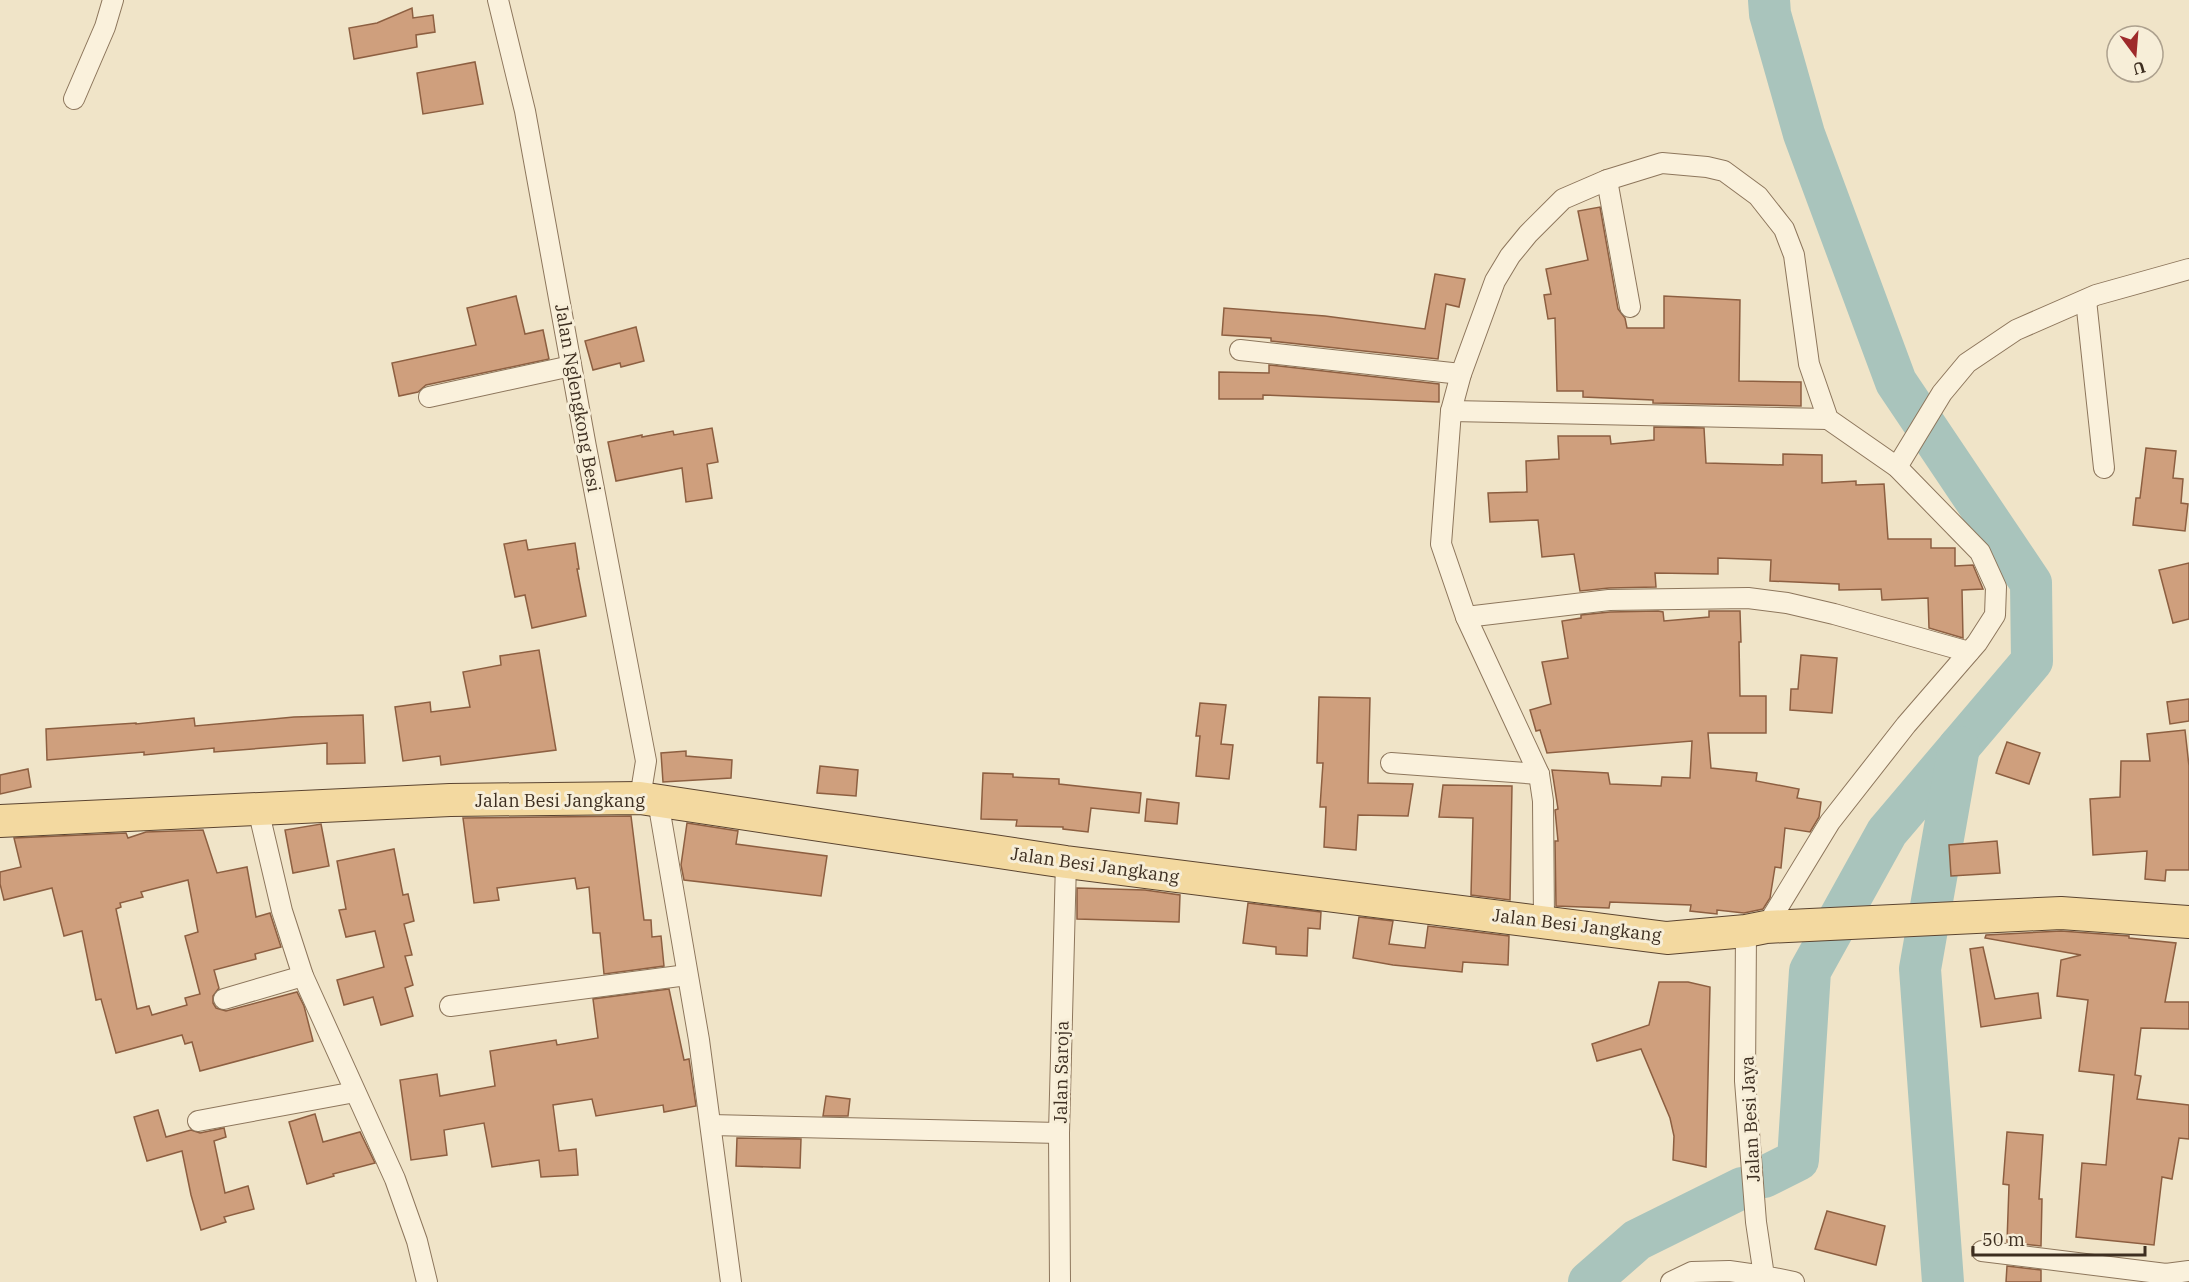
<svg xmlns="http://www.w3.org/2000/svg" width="2189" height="1282" font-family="'IBM Plex Serif',serif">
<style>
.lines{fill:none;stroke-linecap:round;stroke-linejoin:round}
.river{stroke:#a9c4bc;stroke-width:42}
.building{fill:#cf9f7d;stroke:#8d5f41;stroke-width:1.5;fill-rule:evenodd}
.street-casing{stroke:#8d765c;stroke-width:22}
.primary-casing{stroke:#5b4430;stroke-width:34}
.street{stroke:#faf1dc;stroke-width:20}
.primary{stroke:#f3d9a0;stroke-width:32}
.labels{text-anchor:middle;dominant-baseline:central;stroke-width:6;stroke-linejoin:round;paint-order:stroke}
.street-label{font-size:18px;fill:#3d2e20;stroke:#f7eed8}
</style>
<rect width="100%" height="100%" fill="#f0e4c8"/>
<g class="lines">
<g class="river">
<polyline points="1764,1177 1798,1160 1810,971 1887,832 2032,661 2031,583 1896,382 1804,134 1770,14 1769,0"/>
<polyline points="1589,1282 1637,1240 1742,1188"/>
<polyline points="1943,1282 1920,969 1959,747"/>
</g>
</g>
<g class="building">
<polygon points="412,8 413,18 433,15 435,32 416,35 417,47 354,59 349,28 377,23"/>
<polygon points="475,62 483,104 423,114 417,73"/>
<polygon points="1600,207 1618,309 1625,318 1627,328 1664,328 1664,296 1740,300 1739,381 1801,382 1801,406 1653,403 1653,400 1583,397 1583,391 1557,391 1555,318 1548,319 1544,295 1551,294 1546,269 1588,260 1578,211"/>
<polygon points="1435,274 1465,279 1459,307 1446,304 1438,359 1271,341 1271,338 1222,335 1224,308 1325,316 1425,329"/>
<polygon points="516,296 525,334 543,330 549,359 426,385 418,392 399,396 392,363 476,345 467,308"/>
<polygon points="636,327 644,361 621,367 620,363 593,370 585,341"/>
<polygon points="1269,365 1439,384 1439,402 1263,395 1263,399 1219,399 1219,372 1269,373"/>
<polygon points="1654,427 1704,428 1706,463 1783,465 1783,454 1822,455 1822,483 1856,481 1856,485 1884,484 1888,539 1931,539 1931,548 1955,548 1955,566 1973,565 1983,589 1962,590 1963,638 1929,628 1928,598 1882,600 1881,589 1839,590 1839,584 1770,581 1771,560 1718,558 1718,574 1655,573 1656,587 1609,588 1580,591 1574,554 1542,557 1538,520 1490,522 1488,493 1527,492 1526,461 1559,459 1558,436 1610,436 1611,444 1654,440"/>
<polygon points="712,428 718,462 707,464 712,498 686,502 682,468 616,481 608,442 642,435 642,437 673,431 674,435"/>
<polygon points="2146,448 2176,451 2173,478 2183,479 2181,503 2188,504 2185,531 2133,525 2136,498 2140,498"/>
<polygon points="526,540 528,550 575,543 579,569 577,569 586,616 532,628 525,595 515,597 504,544"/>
<polygon points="2189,563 2189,619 2173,623 2159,570"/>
<polygon points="1658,611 1663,612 1664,621 1709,617 1709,611 1740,611 1741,642 1739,642 1740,696 1766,696 1766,733 1708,733 1711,768 1757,773 1756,781 1799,789 1797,798 1821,802 1819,817 1810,832 1785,828 1781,868 1775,867 1770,898 1763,909 1744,913 1717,910 1717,914 1690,911 1691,905 1610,902 1609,908 1556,906 1555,841 1558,841 1555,810 1558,809 1552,770 1608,773 1610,784 1661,786 1662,777 1690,778 1692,741 1547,753 1540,730 1536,731 1530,710 1551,704 1542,662 1568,658 1562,621 1581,618 1581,615 1610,612"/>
<polygon points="539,650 556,750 441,765 440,756 403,761 395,707 430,702 431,712 470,707 463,672 501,665 500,656"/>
<polygon points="1801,655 1837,658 1832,713 1790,710 1791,689 1798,689"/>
<polygon points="1319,697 1370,698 1368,783 1413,784 1408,816 1358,815 1356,850 1324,847 1326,807 1320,807 1323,763 1317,763"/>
<polygon points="2189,699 2189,721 2170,724 2167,702"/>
<polygon points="1200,703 1226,705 1221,744 1233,745 1229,779 1196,776 1200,736 1196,736"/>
<polygon points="363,715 365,763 327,764 327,743 214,752 214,748 144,755 144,752 47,760 46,729 136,723 136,724 194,718 195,726 294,717"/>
<polygon points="2185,730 2189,766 2189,870 2166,870 2165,881 2145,879 2147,851 2093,855 2090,799 2120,797 2121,761 2150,761 2147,734"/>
<polygon points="2007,742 2040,753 2029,784 1996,773"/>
<polygon points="686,751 686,756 732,760 731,778 663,782 661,753"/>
<polygon points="820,766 858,770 856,796 817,793"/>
<polygon points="28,769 31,787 0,794 0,775"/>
<polygon points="983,773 1013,774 1013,777 1059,779 1059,784 1141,793 1139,813 1091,808 1088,832 1063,829 1063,827 1016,826 1017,820 981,819"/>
<polygon points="1443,785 1512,786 1510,900 1471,895 1473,818 1439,817"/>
<polygon points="1147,799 1179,803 1177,824 1145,821"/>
<polygon points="631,816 644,920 651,920 652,937 661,936 664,966 604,974 600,933 593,933 589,887 577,889 575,878 497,888 499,900 474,903 463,818"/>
<polygon points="687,823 738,831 736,844 827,856 821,896 684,880 681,865"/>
<polygon points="321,824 329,866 293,873 285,830"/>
<path d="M 203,830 L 217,873 L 247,867 L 256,917 L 270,913 L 281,947 L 255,954 L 256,959 L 214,970 L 219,988 L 213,996 L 213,1003 L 216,1008 L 226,1011 L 297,992 L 304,1006 L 313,1041 L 200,1071 L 192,1042 L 185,1044 L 182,1035 L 116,1053 L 101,999 L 96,1000 L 82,931 L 64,936 L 52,888 L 4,900 L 0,884 L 0,872 L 21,867 L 14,838 L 126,833 L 128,838 L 146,832 ZM 188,880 L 198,932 L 185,936 L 200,994 L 185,998 L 187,1005 L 152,1015 L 149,1006 L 137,1009 L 116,909 L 121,907 L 120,903 L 143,897 L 141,892 Z"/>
<polygon points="1997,841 2000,873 1951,876 1949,845"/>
<polygon points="394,849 403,895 408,894 414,921 404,924 412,955 405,956 413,985 405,988 413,1016 381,1025 373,997 344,1005 337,980 384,967 375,931 346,937 339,910 346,909 337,861"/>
<polygon points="1077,888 1145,890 1180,895 1179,922 1077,919"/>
<polygon points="1248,903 1321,912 1320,929 1308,928 1307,956 1276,954 1276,947 1243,943"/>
<polygon points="1359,917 1393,921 1389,944 1425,948 1428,926 1509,936 1508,965 1463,962 1462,972 1393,965 1353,958"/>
<polygon points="2061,931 2129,936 2129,938 2176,943 2165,1002 2189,1002 2189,1029 2141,1028 2135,1075 2141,1076 2137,1099 2189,1105 2189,1139 2179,1138 2172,1179 2162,1177 2154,1245 2076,1237 2082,1163 2106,1165 2114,1075 2079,1071 2088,1000 2057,996 2061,960 2081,955 1985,938 1986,935"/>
<polygon points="1983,947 1995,999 2038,993 2041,1018 1981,1027 1970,949"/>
<polygon points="1659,982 1688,982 1710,987 1706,1167 1673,1160 1674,1136 1670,1118 1641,1049 1597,1061 1592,1044 1649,1025"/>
<polygon points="669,989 684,1060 689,1059 696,1106 664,1112 663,1105 596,1116 592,1099 553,1105 559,1151 576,1149 578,1175 541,1177 539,1160 492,1167 484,1123 444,1130 447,1155 411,1160 400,1080 437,1074 440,1096 495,1086 490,1051 556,1040 557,1045 598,1038 593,999"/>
<polygon points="826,1096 850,1099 848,1116 823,1116"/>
<polygon points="158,1110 166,1137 191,1130 200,1133 224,1128 226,1137 214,1141 225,1193 248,1186 254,1209 224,1217 226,1222 201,1230 191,1195 182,1151 147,1161 134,1117"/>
<polygon points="315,1114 323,1142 360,1132 375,1163 333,1174 334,1176 307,1184 289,1122"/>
<polygon points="2007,1132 2043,1135 2039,1199 2042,1199 2041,1246 2007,1242 2009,1185 2003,1184"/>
<polygon points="737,1138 801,1139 800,1168 736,1166"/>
<polygon points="1827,1211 1885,1226 1876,1265 1815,1249"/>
<polygon points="2007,1266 2041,1270 2041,1282 2006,1282"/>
</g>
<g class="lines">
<g class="street-casing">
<g id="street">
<polyline points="498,0 525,111 586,447 646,761 640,798"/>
<polyline points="74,99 105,27 113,0"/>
<polyline points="1607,180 1630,307"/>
<polyline points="2086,300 2104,468"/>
<polyline points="1240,350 1461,374"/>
<polyline points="429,397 571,366"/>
<polyline points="1451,411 1828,419"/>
<polyline points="1897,467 1942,393 1967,363 2016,330 2096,295 2189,269"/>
<polyline points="1466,617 1609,600 1748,598 1787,603 1834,614 1969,652"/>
<polyline points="1391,763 1539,774"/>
<polyline points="658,801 699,1040 731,1282"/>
<polyline points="258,809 282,911 303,976 395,1179 417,1241 427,1282"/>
<polyline points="1544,921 1543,801 1539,774 1466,617 1441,544 1451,411 1461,374 1495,281 1510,256 1528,234 1563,199 1607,180 1662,163 1707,167 1724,171 1758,196 1784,229 1794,255 1809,364 1828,419 1897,467 1980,552 1996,587 1995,615 1977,643 1906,725 1830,822 1766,927"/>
<polyline points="1746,931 1745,1081 1756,1222 1764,1276 1794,1282"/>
<polyline points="224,999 303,976"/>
<polyline points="450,1006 687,975"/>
<polyline points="198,1121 355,1092"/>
<polyline points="711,1125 1059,1133"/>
<polyline points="1982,1251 2166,1274 2189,1271"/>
<polyline points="1060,1282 1059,1133 1066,862"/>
<polyline points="1671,1282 1692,1272 1729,1271 1764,1276 1764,1282"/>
</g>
</g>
<g class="primary-casing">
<polyline id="primary" points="0,821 450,800 640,798 1066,862 1667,938 1746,931 1766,927 2061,913 2189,922"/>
</g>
<use href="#street" class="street"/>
<use href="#primary" class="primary"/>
</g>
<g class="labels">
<g class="street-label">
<text transform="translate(578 398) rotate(80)">Jalan Nglengkong Besi</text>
<text x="560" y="800">Jalan Besi Jangkang</text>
<text transform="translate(1095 865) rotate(8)">Jalan Besi Jangkang</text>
<text transform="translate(1577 925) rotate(7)">Jalan Besi Jangkang</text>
<text transform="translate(1061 1072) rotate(-89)">Jalan Saroja</text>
<text transform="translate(1750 1119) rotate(-93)">Jalan Besi Jaya</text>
</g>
</g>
<g transform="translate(2135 54) rotate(164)"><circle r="28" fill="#f7eed8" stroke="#ada18e" stroke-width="1.5"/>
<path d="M0-4.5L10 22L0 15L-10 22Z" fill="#9e2a2b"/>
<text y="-9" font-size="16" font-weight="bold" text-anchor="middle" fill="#3d2e20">U</text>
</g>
<path d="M1973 1246v9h172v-9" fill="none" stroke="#3d2e20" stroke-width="3"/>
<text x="1982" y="1246" font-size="18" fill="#3d2e20" stroke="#f7eed8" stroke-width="4.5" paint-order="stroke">50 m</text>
</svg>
